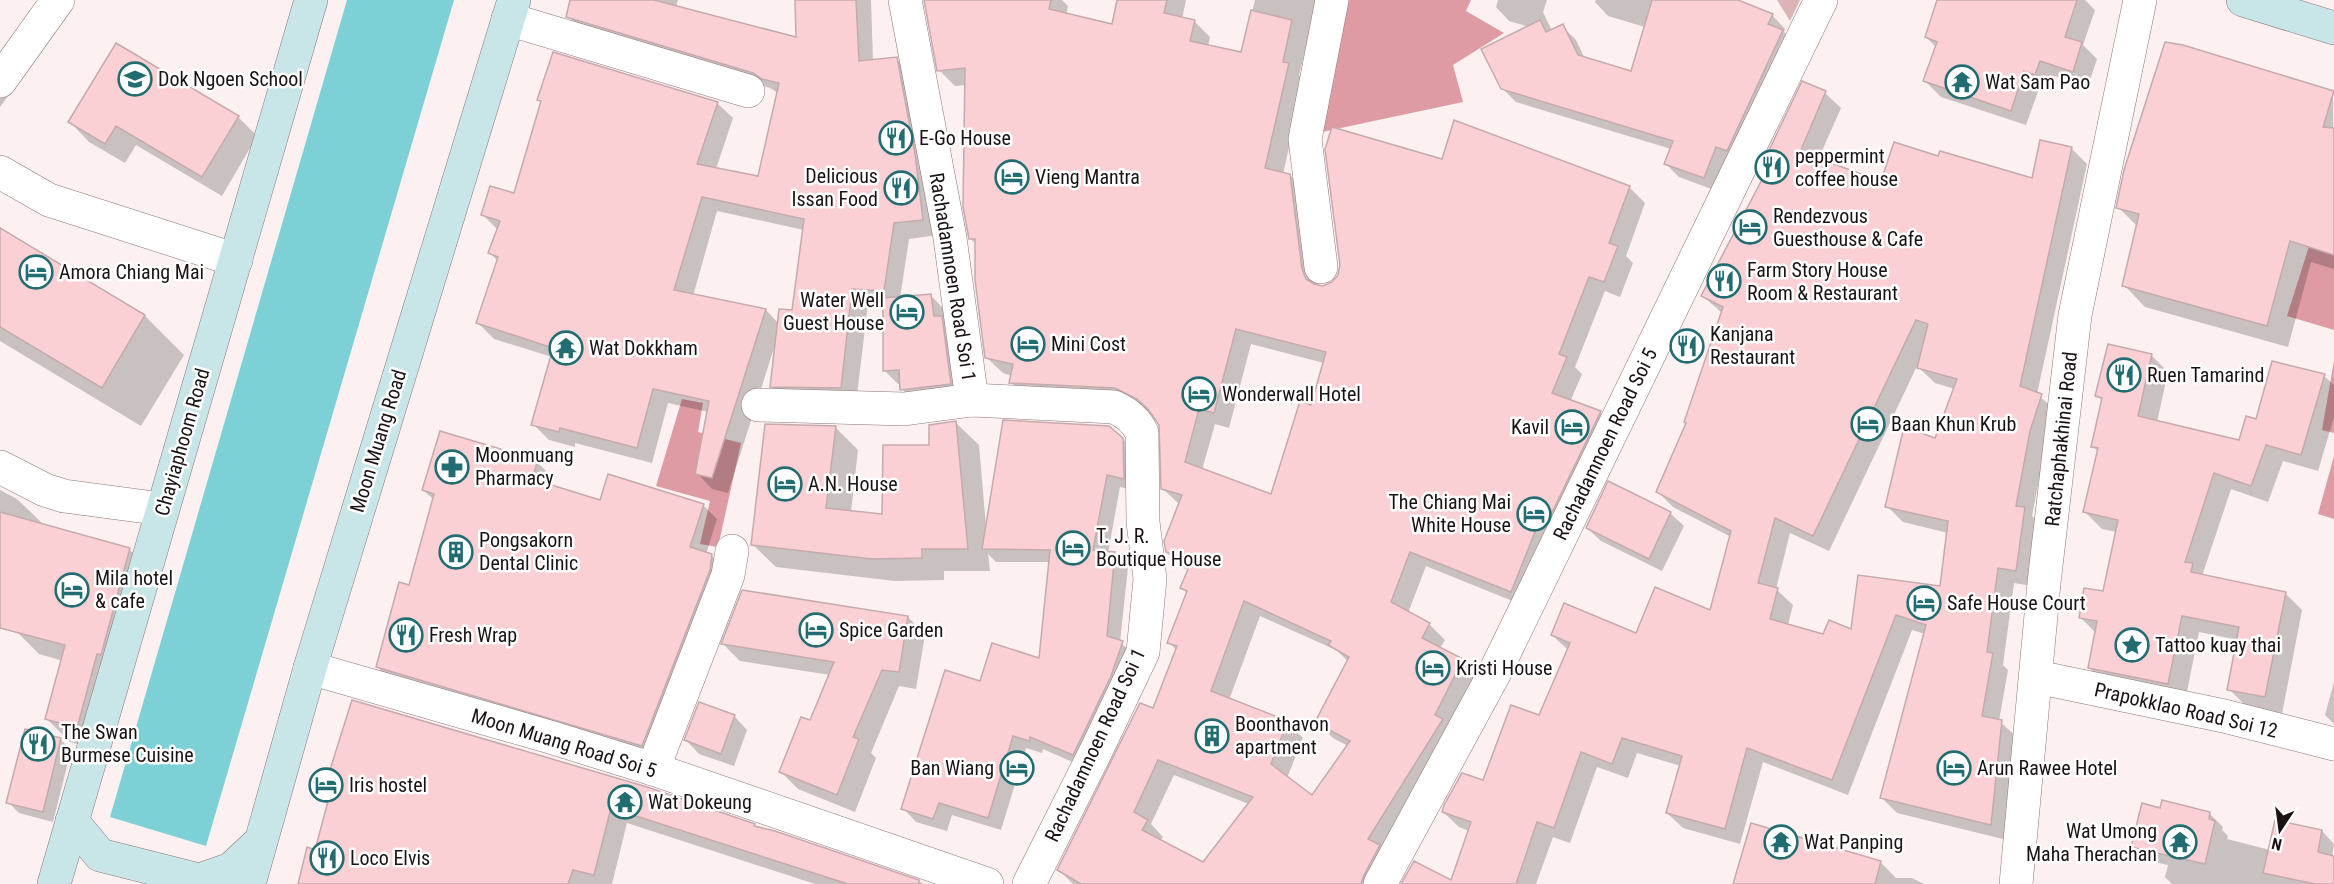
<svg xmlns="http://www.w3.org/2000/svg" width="2334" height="884" font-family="'Roboto Condensed',sans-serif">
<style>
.green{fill:#deb3b8}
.forest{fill:#de9ba3}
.water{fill:#7dd0d6}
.shadow{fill:#0003;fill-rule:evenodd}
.building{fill:#fbd0d4;stroke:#c5aaad;stroke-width:1.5;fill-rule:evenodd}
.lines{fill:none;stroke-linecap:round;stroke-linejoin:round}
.street-casing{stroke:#8e7678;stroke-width:34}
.secondary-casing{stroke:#8e7678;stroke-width:34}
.street{stroke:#fff;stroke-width:33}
.secondary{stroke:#c8e6e7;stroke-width:33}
.labels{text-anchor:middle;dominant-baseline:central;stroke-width:5;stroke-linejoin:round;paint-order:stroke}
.poi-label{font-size:20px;fill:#1b1213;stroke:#fff;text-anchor:start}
.street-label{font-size:20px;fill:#1b1213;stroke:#fff}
</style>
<rect width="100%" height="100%" fill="#fcf0f1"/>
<polygon class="green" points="1777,0 1800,0 1790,21"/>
<g class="forest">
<polygon points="1346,0 1471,0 1466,11 1504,33 1453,65 1463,102 1322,132"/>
<polygon points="2334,167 2334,330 2287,316"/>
<polygon points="2334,361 2334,433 2322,430"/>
<polygon points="682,399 703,403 698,432 741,443 718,547 700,544 710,501 656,486"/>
<polygon points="2334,456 2334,519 2318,514"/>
</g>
<polygon class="water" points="347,0 454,0 206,846 110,817"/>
<g class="shadow">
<path d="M 572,0 L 678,0 L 676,7 L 797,39 L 797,0 L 871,0 L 873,61 L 896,59 L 912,74 L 938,235 L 909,239 L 900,298 L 931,296 L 944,309 L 964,397 L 915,403 L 902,389 L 901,383 L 898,384 L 884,370 L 885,305 L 868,304 L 856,403 L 787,402 L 771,386 L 774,348 L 728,493 L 712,489 L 697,473 L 708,412 L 668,403 L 652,463 L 575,443 L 575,447 L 549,440 L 533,424 L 552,357 L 494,339 L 478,323 L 498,261 L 490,253 L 498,230 L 483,215 L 515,195 L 542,103 L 539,99 L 717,103 L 733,118 L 716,169 L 760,178 L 778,93 L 770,88 L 583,32 L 568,16 ZM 717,211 L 804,230 L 793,312 L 778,323 L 766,310 L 693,296 Z"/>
<path d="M 926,0 L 1062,0 L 1068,6 L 1066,15 L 1113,25 L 1118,0 L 1186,0 L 1182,19 L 1194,21 L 1210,37 L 1208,46 L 1242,54 L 1255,0 L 1318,0 L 1299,75 L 1304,81 L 1283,174 L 1290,175 L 1306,191 L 1317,286 L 1323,287 L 1333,284 L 1443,161 L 1454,122 L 1630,188 L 1645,203 L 1626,256 L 1633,263 L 1620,297 L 1605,291 L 1575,367 L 1582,374 L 1570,402 L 1600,412 L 1615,428 L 1527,607 L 1426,566 L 1408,613 L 1429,624 L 1445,640 L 1440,648 L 1462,660 L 1478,676 L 1382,884 L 1073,884 L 1059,870 L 1154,710 L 1177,651 L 1169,642 L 1187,593 L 1182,588 L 1189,570 L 1183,568 L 1167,552 L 1179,504 L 1163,489 L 1160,424 L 1154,414 L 1132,403 L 1027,398 L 1011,383 L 1012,376 L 1003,373 L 987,358 L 976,244 L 970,238 L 967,85 L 955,86 L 939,70 ZM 1251,344 L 1324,363 L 1312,406 L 1272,496 L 1202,470 L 1215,424 L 1229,428 ZM 1260,616 L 1336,650 L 1349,662 L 1317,722 L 1333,738 L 1348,746 L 1312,797 L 1287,778 L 1303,738 L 1287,722 L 1229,700 ZM 1174,775 L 1249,804 L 1204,864 L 1160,841 L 1163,837 L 1151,824 Z"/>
<polygon points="1498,0 1547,0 1543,12 1552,31 1562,26 1576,40 1585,59 1632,73 1645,27 1608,16 1595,2 1596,0 1734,0 1772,15 1785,29 1784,32 1796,45 1717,191 1679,177 1666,164 1671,149 1516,102 1502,88 1529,27 1509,21 1496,7"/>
<polygon points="1938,0 2085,0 2095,10 2083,45 2097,59 2088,86 2055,76 2051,90 2040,86 2026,125 1941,97 1925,81 1937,48 1926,37"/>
<polygon points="0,58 20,79 0,107"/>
<path d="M 1803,83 L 1825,93 L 1841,108 L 1818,160 L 1882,183 L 1939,158 L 2033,179 L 2071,148 L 2087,164 L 2037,394 L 2056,411 L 2045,447 L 2032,516 L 2040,524 L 2032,586 L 2014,583 L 2003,665 L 2008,670 L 1999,721 L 2017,737 L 2007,840 L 1897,813 L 1882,798 L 1925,634 L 1912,630 L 1848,795 L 1763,762 L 1740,844 L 1683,828 L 1667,813 L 1681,766 L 1637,753 L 1628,778 L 1597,767 L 1570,843 L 1553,837 L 1536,884 L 1403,884 L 1452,882 L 1469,831 L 1459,827 L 1443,812 L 1484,782 L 1540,717 L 1568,650 L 1552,635 L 1637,635 L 1711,613 L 1731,537 L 1673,507 L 1658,492 L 1687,424 L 1723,314 L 1703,296 L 1768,172 L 1763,167 ZM 1917,366 L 1935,383 L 1955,389 L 1936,440 L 1887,506 L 1903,522 L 1948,533 L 1941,587 L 1852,631 L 1824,636 L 1788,625 L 1793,605 L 1776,589 L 1790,533 L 1829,551 Z"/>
<polygon points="2333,93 2334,269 2311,262 2288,347 2145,307 2124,285 2138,227 2118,207"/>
<polygon points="238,117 257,136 222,196 136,145 125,163 89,142 70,122"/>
<polygon points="0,230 145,316 184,355 141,426 0,341"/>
<polygon points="2151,355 2168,372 2157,422 2240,442 2257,421 2324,376 2334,385 2334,417 2318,471 2283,461 2268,502 2231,489 2202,576 2285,593 2302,610 2282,714 2246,706 2229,689 2238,640 2199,632 2185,701 2107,685 2089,668 2096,633 2080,617 2104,593 2117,532 2102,529 2085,512 2098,452 2093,446 2103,401 2097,396"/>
<polygon points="956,423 979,445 986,526 1109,427 1133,448 1136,491 1120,487 1108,553 1114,554 1128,567 1120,642 1135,656 1086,768 1043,749 1042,753 1026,748 1001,830 952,815 947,831 916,822 903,808 981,683 1041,660 1051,562 996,562 988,554 990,571 944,571 944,580 895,581 776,567 753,545 835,427 858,450 851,512 884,516 930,446"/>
<polygon points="537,462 551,476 548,485 601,502 703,505 717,519 706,554 711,555 725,569 656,759 391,681 377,667 410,586 434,500 423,490"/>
<polygon points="0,490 17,499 41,522 41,525 129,549 152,572 99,750 70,742 47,719 63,661 39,654 19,634 0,625"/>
<polygon points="1670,513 1684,526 1662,571 1601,541 1587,528"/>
<polygon points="908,617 925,635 916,689 899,686 871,753 876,758 855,812 798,789 781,772 811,722 831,675 740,661 723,644"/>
<polygon points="2334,682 2334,724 2325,715"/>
<polygon points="353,701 754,825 757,828 774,832 925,884 815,884 627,823 612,884 299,884 316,851 330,797 325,791"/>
<polygon points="734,716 747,730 734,766 699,754 686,740"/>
<polygon points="60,739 71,750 53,822 19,813 8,802"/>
<polygon points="2162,809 2210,814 2223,827 2222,830 2228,836 2227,839 2270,850 2322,831 2334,844 2332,857 2334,858 2334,884 2172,884 2165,877 2168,865 2146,860 2133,846"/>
<polygon points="1880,862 1896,878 1912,878 1924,884 1738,884"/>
</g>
<g class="building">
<polygon points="570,0 654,0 796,37 795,0 856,0 859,61 897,57 915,154 923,220 894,223 884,291 852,289 841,388 770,387 779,309 792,310 804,219 702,197 674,290 766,309 712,478 695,474 709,401 653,389 637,448 560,428 559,432 531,425 553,348 476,323 498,257 488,253 500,221 481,215 490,186 514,193 541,101 537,100 553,52 718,102 697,164 758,176 779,83 762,79 753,73 566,17"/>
<path d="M 924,0 L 1051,0 L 1049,9 L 1112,24 L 1117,0 L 1167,0 L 1164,13 L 1195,20 L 1190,41 L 1241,52 L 1251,10 L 1292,20 L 1283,62 L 1289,63 L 1265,168 L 1290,174 L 1302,269 L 1306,279 L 1314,284 L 1323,286 L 1332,282 L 1338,275 L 1340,265 L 1325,149 L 1332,127 L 1442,159 L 1454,120 L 1630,186 L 1609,243 L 1618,246 L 1604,282 L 1589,277 L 1559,354 L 1567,357 L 1552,393 L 1601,411 L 1544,529 L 1537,527 L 1511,592 L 1410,552 L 1391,602 L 1430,623 L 1422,638 L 1463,659 L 1435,715 L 1443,719 L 1368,839 L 1380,845 L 1364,875 L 1361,884 L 1081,884 L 1057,870 L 1140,703 L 1153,708 L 1177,646 L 1167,643 L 1187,591 L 1180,588 L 1191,562 L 1166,552 L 1164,541 L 1182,495 L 1161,489 L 1159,425 L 1148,409 L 1137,399 L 1115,388 L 1009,383 L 1013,364 L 985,358 L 975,280 L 975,239 L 969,239 L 963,207 L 965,68 L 937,71 ZM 1236,329 L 1326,352 L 1311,405 L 1300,401 L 1271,494 L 1185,462 L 1199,409 L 1214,413 ZM 1244,601 L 1331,641 L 1328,645 L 1349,657 L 1315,722 L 1350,741 L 1312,795 L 1271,764 L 1288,721 L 1211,691 ZM 1158,760 L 1253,797 L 1203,862 L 1142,830 L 1148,820 L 1134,812 Z"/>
<polygon points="1652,0 1738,0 1773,14 1768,24 1783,30 1727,151 1716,147 1704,178 1664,164 1673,141 1501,89 1481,49 1540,20 1546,32 1563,24 1578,55 1631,71"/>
<polygon points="1937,0 2077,0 2065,37 2082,42 2073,72 2040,61 2035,75 2024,71 2011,111 1923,81 1937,42 1925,37"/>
<polygon points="2165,42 2183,45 2334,91 2323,127 2334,128 2334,255 2290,241 2267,326 2122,286 2139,214 2116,208 2124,170"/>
<polygon points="116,43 239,116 202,177 116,126 105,144 68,122"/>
<path d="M 1802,81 L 1826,91 L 1800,152 L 1881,181 L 1894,142 L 1938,156 L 1940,151 L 2032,178 L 2040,140 L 2072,147 L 2020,386 L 2042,394 L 2030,431 L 2016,506 L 2025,507 L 2016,571 L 1998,568 L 1987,652 L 1993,653 L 1982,716 L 2002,720 L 1991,825 L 1880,798 L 1926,625 L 1896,615 L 1832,780 L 1747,748 L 1725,829 L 1666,813 L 1682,756 L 1622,738 L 1612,764 L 1581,752 L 1554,828 L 1537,822 L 1516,884 L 1401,884 L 1414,861 L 1451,880 L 1471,822 L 1442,812 L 1444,805 L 1462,773 L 1483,780 L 1511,705 L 1539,715 L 1570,643 L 1551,635 L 1564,603 L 1636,633 L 1655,587 L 1710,610 L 1731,531 L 1656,492 L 1686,423 L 1684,422 L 1723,307 L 1701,296 L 1767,170 L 1761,167 ZM 1916,320 L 1928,324 L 1917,368 L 1957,379 L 1935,438 L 1904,427 L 1885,507 L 1948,521 L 1940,586 L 1858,575 L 1851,629 L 1829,620 L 1823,634 L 1770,619 L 1778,588 L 1758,583 L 1775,518 L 1813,536 Z"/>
<polygon points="0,228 145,315 102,388 0,327"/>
<polygon points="931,294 934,316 942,316 951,384 900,390 899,370 883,371 883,298"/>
<polygon points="2108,344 2152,354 2138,416 2239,440 2246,416 2256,419 2272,361 2325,374 2301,455 2266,445 2251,486 2214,473 2185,562 2193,563 2191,572 2286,592 2265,697 2227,690 2239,627 2182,616 2168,684 2088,668 2097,621 2079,618 2084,588 2103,591 2118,520 2083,512 2098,448 2091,447 2102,398 2095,396"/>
<polygon points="1003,420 1109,426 1123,438 1124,479 1107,475 1093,550 1115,552 1107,636 1123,641 1111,676 1073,755 1030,737 1029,741 1013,736 988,818 939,803 933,819 901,809 945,670 980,681 992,643 1039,658 1050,550 982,549"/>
<polygon points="956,421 968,549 922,549 922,558 872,559 751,545 765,424 836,426 826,508 882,514 883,445 929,445 929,425"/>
<polygon points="440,431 538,460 532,479 600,500 608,474 704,504 690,547 712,554 710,570 642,746 376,667 399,582 409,585 434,494 422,490"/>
<polygon points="1608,481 1671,512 1649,559 1586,528"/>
<polygon points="0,512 130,548 101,655 97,654 77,728 45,719 65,645 0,628"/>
<polygon points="742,590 908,616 899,672 882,670 853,737 859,739 837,795 779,772 801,717 810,720 834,662 721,644"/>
<polygon points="352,700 647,787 755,824 754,826 775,831 919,880 919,884 848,884 611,808 594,875 573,870 568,884 298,884 307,847 315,850 330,794 323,792"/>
<polygon points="699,702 735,715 721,754 684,740"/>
<polygon points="25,729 61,738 43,812 6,803"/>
<polygon points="2162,800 2210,812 2209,819 2215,821 2205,864 2131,847 2142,803 2160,808"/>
<polygon points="2275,820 2322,830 2318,852 2334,856 2334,884 2315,884 2263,873"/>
<polygon points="1751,823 1881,861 1875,884 1733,884"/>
</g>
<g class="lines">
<g class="street-casing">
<g id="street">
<polyline points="905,0 950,238 972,400"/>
<polyline points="508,19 748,91"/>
<polyline points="0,81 58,0"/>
<polyline points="0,172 49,200 236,260"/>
<polyline points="1321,267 1305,139 1332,0"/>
<path d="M 758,405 L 904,409 L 972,400 L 1114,407 C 1127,413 1136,420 1142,433 L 1143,522 L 1150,579 L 1143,652 L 1096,751 L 1029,884"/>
<polyline points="0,467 45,490 64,496 162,509"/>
<polyline points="310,668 550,737 653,769 987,884"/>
<polyline points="2037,677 2224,716 2334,744"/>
<polyline points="653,769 728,575 732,551"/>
<polyline points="1380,884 1494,674 1821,0"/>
<polyline points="2016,884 2044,583 2075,315 2140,0"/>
</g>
</g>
<g class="secondary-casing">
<g id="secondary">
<polyline points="2243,0 2334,28"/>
<polyline points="72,821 100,855 199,880 231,869 261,841"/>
<polyline points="54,884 311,0"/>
<polyline points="249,884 310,668 514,0"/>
</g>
</g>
<use href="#street" class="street"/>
<use href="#secondary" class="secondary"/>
</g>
<defs>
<g id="school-ring" transform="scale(1.725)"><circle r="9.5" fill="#fff" stroke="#216d71" stroke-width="1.5"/><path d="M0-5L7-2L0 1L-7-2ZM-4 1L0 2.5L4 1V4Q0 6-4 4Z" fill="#216d71"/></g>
<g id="temple-ring" transform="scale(1.725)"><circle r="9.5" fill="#fff" stroke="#216d71" stroke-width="1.5"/><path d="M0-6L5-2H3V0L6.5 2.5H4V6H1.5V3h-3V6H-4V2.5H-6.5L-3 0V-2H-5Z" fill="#216d71"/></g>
<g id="restaurant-ring" transform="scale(1.725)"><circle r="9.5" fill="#fff" stroke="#216d71" stroke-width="1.5"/><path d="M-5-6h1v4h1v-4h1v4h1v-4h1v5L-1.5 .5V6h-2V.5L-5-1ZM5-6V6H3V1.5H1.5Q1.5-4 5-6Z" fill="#216d71"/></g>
<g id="hotel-ring" transform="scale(1.725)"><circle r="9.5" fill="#fff" stroke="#216d71" stroke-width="1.5"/><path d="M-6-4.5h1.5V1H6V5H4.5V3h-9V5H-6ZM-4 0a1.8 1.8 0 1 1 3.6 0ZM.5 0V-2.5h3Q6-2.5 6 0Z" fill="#216d71"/></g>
<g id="pharmacy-ring" transform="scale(1.725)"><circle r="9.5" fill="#fff" stroke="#216d71" stroke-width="1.5"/><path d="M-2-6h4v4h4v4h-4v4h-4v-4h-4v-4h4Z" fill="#216d71"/></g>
<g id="building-ring" transform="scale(1.725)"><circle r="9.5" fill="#fff" stroke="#216d71" stroke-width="1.5"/><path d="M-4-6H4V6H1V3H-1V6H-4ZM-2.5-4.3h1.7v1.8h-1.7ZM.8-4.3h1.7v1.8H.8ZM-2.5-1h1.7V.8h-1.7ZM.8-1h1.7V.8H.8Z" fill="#216d71"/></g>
<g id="sight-ring" transform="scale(1.725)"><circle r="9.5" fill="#fff" stroke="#216d71" stroke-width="1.5"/><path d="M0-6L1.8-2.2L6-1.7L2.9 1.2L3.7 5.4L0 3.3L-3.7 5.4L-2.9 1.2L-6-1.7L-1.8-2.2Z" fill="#216d71"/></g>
</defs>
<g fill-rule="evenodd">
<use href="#school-ring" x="135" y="79"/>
<use href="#temple-ring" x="1962" y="82"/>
<use href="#restaurant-ring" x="896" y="138"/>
<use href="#restaurant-ring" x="1772" y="167"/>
<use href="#hotel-ring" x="1012" y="177"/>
<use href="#restaurant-ring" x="901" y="188"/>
<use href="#hotel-ring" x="1750" y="227"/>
<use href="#hotel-ring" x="36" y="272"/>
<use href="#restaurant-ring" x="1724" y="281"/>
<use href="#hotel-ring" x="907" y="312"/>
<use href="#hotel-ring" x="1028" y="344"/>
<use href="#restaurant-ring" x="1687" y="346"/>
<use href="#temple-ring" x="566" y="348"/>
<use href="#restaurant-ring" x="2124" y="375"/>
<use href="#hotel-ring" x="1199" y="394"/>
<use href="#hotel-ring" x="1868" y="424"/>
<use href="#hotel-ring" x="1572" y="427"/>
<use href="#pharmacy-ring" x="452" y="467"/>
<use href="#hotel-ring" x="785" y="484"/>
<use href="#hotel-ring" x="1534" y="514"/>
<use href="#hotel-ring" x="1073" y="548"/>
<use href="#building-ring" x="456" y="552"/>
<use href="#hotel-ring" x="72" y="590"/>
<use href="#hotel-ring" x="1924" y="603"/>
<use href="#hotel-ring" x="816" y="630"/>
<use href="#restaurant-ring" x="406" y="635"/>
<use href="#sight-ring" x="2132" y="645"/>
<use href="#hotel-ring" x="1433" y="668"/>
<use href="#building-ring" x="1212" y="736"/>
<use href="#restaurant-ring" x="38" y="744"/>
<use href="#hotel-ring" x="1017" y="768"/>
<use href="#hotel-ring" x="1954" y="768"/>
<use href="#hotel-ring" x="326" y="785"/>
<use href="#temple-ring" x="625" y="802"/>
<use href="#temple-ring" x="1781" y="842"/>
<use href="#temple-ring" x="2180" y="842"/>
<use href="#restaurant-ring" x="327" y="858"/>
</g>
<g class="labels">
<g class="poi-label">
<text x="158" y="79">Dok Ngoen School</text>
<text x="1985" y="82">Wat Sam Pao</text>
<text x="919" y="138">E-Go House</text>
<text x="1795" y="156">peppermint<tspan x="1795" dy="23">coffee house</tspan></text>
<text x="878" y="176" text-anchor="end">Delicious<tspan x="878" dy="23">Issan Food</tspan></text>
<text x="1035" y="177">Vieng Mantra</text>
<text x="1773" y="216">Rendezvous<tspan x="1773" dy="23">Guesthouse &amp; Cafe</tspan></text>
<text x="1747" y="270">Farm Story House<tspan x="1747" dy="23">Room &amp; Restaurant</tspan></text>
<text x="59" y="272">Amora Chiang Mai</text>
<text x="884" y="300" text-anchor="end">Water Well<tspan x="884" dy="23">Guest House</tspan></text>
<text x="1710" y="334">Kanjana<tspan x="1710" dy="23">Restaurant</tspan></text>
<text x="1051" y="344">Mini Cost</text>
<text x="589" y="348">Wat Dokkham</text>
<text x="2147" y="375">Ruen Tamarind</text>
<text x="1222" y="394">Wonderwall Hotel</text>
<text x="1891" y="424">Baan Khun Krub</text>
<text x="1549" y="427" text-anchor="end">Kavil</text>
<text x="475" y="455">Moonmuang<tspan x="475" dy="23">Pharmacy</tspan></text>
<text x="808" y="484">A.N. House</text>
<text x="1511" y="502" text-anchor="end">The Chiang Mai<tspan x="1511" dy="23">White House</tspan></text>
<text x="1096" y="536">T. J. R.<tspan x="1096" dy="23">Boutique House</tspan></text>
<text x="479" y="540">Pongsakorn<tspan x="479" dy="23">Dental Clinic</tspan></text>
<text x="95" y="578">Mila hotel<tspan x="95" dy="23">&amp; cafe</tspan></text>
<text x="1947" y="603">Safe House Court</text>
<text x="839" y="630">Spice Garden</text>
<text x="429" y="635">Fresh Wrap</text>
<text x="2155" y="645">Tattoo kuay thai</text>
<text x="1456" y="668">Kristi House</text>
<text x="1235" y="724">Boonthavon<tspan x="1235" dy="23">apartment</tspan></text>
<text x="61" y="732">The Swan<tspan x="61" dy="23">Burmese Cuisine</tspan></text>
<text x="994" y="768" text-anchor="end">Ban Wiang</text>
<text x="1977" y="768">Arun Rawee Hotel</text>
<text x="349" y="785">Iris hostel</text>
<text x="648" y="802">Wat Dokeung</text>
<text x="2157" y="831" text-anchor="end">Wat Umong<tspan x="2157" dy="23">Maha Therachan</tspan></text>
<text x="1804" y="842">Wat Panping</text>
<text x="350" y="858">Loco Elvis</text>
</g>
<g class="street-label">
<text transform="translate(953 277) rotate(81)">Rachadamnoen Road Soi 1</text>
<text transform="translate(2061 439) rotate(-84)">Ratchaphakhinai Road</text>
<text transform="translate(378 441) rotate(-73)">Moon Muang Road</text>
<text transform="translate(182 442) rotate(-74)">Chayiaphoom Road</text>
<text transform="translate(1605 444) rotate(-64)">Rachadamnoen Road Soi 5</text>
<text transform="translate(2186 710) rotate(13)">Prapokklao Road Soi 12</text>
<text transform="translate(564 743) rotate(17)">Moon Muang Road Soi 5</text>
<text transform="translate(1095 745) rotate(-65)">Rachadamnoen Road Soi 1</text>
</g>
</g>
<g transform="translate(2280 830) rotate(193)" stroke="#ffffff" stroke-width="4.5" paint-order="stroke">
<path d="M0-4.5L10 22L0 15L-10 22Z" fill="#1b1213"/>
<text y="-9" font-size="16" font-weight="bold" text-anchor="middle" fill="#1b1213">N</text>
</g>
</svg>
